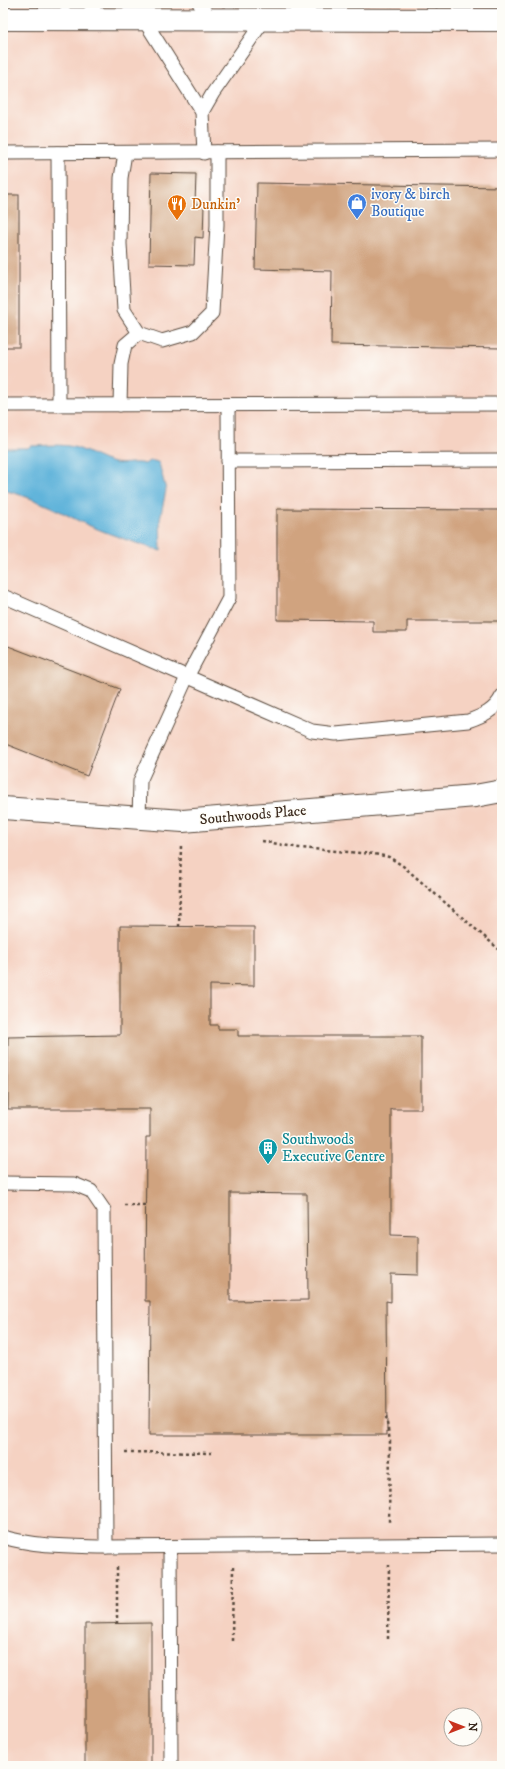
<svg xmlns="http://www.w3.org/2000/svg" width="505" height="1769" font-family="'IM FELL DW Pica',serif">
<style>
.built{fill:#f5d2c2;fill-rule:evenodd}
.water{fill:#5eb3da;stroke:#4c6e7c}
.building{fill:#d0a37f;fill-rule:evenodd}
.lines{fill:none;stroke-linecap:round;stroke-linejoin:round}
.lane-casing{stroke:#57473a;stroke-width:15}
.street-casing{stroke:#57473a;stroke-width:24}
.primary-casing{stroke:#57473a;stroke-width:24}
.path{stroke:#57473a;stroke-width:2.5;stroke-dasharray:3 3;stroke-linecap:butt}
.lane{stroke:#fff;stroke-width:13}
.street{stroke:#fff;stroke-width:22}
.primary{stroke:#fff;stroke-width:22}
.labels{text-anchor:middle;dominant-baseline:central;stroke-width:3;stroke-linejoin:round;paint-order:stroke}
.shop-label{font-size:15px;fill:#366cbe;stroke:#fdfcf7;text-anchor:start}
.food-label{font-size:15px;fill:#c56008;stroke:#fdfcf7;text-anchor:start}
.street-label{font-size:15px;fill:#3b2a1e;stroke:#fdfcf7}
.culture-label{font-size:15px;fill:#0d838f;stroke:#fdfcf7;text-anchor:start}
</style>
<rect width="100%" height="100%" fill="#fdfcf7"/>
<filter id="ink" filterUnits="userSpaceOnUse"><feTurbulence type="fractalNoise" baseFrequency=".025" numOctaves="2"/><feDisplacementMap in="SourceGraphic" scale="8" xChannelSelector="R" yChannelSelector="G"/><feConvolveMatrix kernelMatrix="1 2 1 2 8 2 1 2 1" color-interpolation-filters="sRGB"/></filter>
<filter id="wash" filterUnits="userSpaceOnUse"><feTurbulence type="fractalNoise" baseFrequency=".012" numOctaves="4" result="noise"/><feDisplacementMap in="SourceGraphic" scale="16" xChannelSelector="R" yChannelSelector="G"/><feGaussianBlur stdDeviation="0.9" result="paint"/><feColorMatrix in="noise" values="0 0 0 0 0 0 0 0 0 0 0 0 0 0 0 0 0 1.4 0 .05"/><feComposite in="paint" operator="in"/></filter>
<g filter="url(#wash)">
<rect width="100%" height="100%" fill="#f7ebd7"/>
<path class="built" d="M 3,3 L 502,3 L 502,1766 L 3,1766 ZM 451,1715 L 475,1715 L 475,1739 L 451,1739 Z"/>
<path class="water" d="M 30,446 C 45,446 62,443 77,448 C 90,452 100,460 114,463 C 125,465 135,461 145,464 C 149,460 154,460 159,463 L 166,490 L 160,519 L 161,551 C 133,542 104,533 77,520 C 54,508 29,496 3,490 L 3,448 L 28,448 Z"/>
<g id="blocks">
<g class="building">
<polygon points="151,173 196,174 195,204 204,205 203,238 195,237 194,265 149,264"/>
<polygon points="257,183 502,187 502,348 331,345 332,271 255,269"/>
<rect x="3" y="195" width="16" height="152"/>
<polygon points="277,509 502,510 502,621 407,621 407,632 373,632 373,621 277,620"/>
<polygon points="3,644 120,689 87,776 3,743"/>
<path d="M 120,926 L 254,927 L 254,986 L 210,985 L 210,1025 L 218,1025 L 218,1029 L 238,1029 L 238,1036 L 421,1036 L 421,1109 L 391,1109 L 391,1235 L 418,1236 L 418,1275 L 391,1274 L 391,1302 L 386,1301 L 387,1435 L 149,1435 L 150,1301 L 145,1301 L 146,1137 L 150,1137 L 150,1109 L 8,1109 L 8,1037 L 120,1035 ZM 230,1193 L 307,1194 L 308,1300 L 230,1301 Z"/>
<polygon points="151,1623 151,1766 85,1766 85,1624"/>
</g>
</g>
</g>
<g filter="url(#ink)">
<use href="#blocks" fill-opacity="0" stroke="#57473a" stroke-width="1"/>
<g class="lines">
<g class="lane-casing">
<g id="lane">
<polyline points="199,3 211,19"/>
<polyline points="85,19 96,3"/>
<polyline points="144,20 202,112 204,153"/>
<polyline points="202,112 213,93 264,20"/>
<polyline points="3,153 502,150"/>
<polyline points="58,153 59,405"/>
<polyline points="125,153 121,178 120,244 124,310 139,333 162,341 193,332 212,313 217,225 217,152"/>
<polyline points="3,405 502,404"/>
<polyline points="120,405 121,364 125,345 139,333"/>
<polyline points="228,461 502,460"/>
<path d="M 3,596 L 312,731 L 336,734 L 468,721 C 482,716 495,711 502,696"/>
<polyline points="139,819 140,781 187,677 229,598 228,405"/>
<polyline points="3,1183 74,1184 91,1191 104,1210 106,1547"/>
<path d="M 3,1537 C 37,1547 71,1546 106,1547 L 502,1544"/>
<polyline points="170,1547 171,1766"/>
</g>
</g>
<g class="street-casing">
<polyline id="street" points="3,808 183,821 475,796 502,791"/>
</g>
<g class="primary-casing">
<polyline id="primary" points="3,19 502,20"/>
</g>
<g class="path">
<polyline points="262,841 299,848 374,854 389,857 403,866 502,952"/>
<polyline points="179,927 181,845"/>
<polyline points="124,1205 146,1205"/>
<polyline points="386,1417 390,1441 389,1524"/>
<polyline points="125,1452 215,1453"/>
<polyline points="117,1624 117,1567"/>
<polyline points="388,1639 389,1565"/>
<polyline points="232,1641 233,1567"/>
</g>
<use href="#lane" class="lane"/>
<use href="#street" class="street"/>
<use href="#primary" class="primary"/>
</g>
</g>
<defs>
<g id="shop-pin" transform="scale(1)"><path d="M0 17L-7.5 6A9.5 9.5 0 1 1 7.5 6Z" fill="#3f7fe0" stroke="#fdfcf7"/><path d="M-5-2.5h2.3a2.7 3.5 0 0 1 5.4 0H5L5.5 6h-11ZM-1.5-2.5h3a1.5 2.3 0 0 0-3 0Z" fill="#fff"/></g>
<g id="restaurant-pin" transform="scale(1)"><path d="M0 17L-7.5 6A9.5 9.5 0 1 1 7.5 6Z" fill="#e8710a" stroke="#fdfcf7"/><path d="M-5-6h1v4h1v-4h1v4h1v-4h1v5L-1.5 .5V6h-2V.5L-5-1ZM5-6V6H3V1.5H1.5Q1.5-4 5-6Z" fill="#fff"/></g>
<g id="building-pin" transform="scale(1)"><path d="M0 17L-7.5 6A9.5 9.5 0 1 1 7.5 6Z" fill="#0f9aa8" stroke="#fdfcf7"/><path d="M-4-6H4V6H1V3H-1V6H-4ZM-2.5-4.3h1.7v1.8h-1.7ZM.8-4.3h1.7v1.8H.8ZM-2.5-1h1.7V.8h-1.7ZM.8-1h1.7V.8H.8Z" fill="#fff"/></g>
</defs>
<g fill-rule="evenodd">
<use href="#shop-pin" x="357" y="203"/>
<use href="#restaurant-pin" x="177" y="204"/>
<use href="#building-pin" x="268" y="1148"/>
</g>
<g class="labels">
<g class="shop-label">
<text x="371" y="194">ivory &amp; birch<tspan x="371" dy="17">Boutique</tspan></text>
</g>
<g class="food-label">
<text x="191" y="204">Dunkin'</text>
</g>
<g class="street-label">
<text transform="translate(253 815) rotate(-5)">Southwoods Place</text>
</g>
<g class="culture-label">
<text x="282" y="1139">Southwoods<tspan x="282" dy="17">Executive Centre</tspan></text>
</g>
</g>
<rect width="505" height="1769" fill="none" stroke="#fdfcf7" stroke-width="16"/>
<g transform="translate(463 1727) rotate(90)"><circle r="19" fill="#fdfcf7" stroke="#afa8a0"/>
<path d="M0-3L7 15L0 10L-7 15Z" fill="#c8321e"/>
<text y="-6" font-size="11" font-weight="bold" text-anchor="middle" fill="#3b2a1e">N</text>
</g>
</svg>
